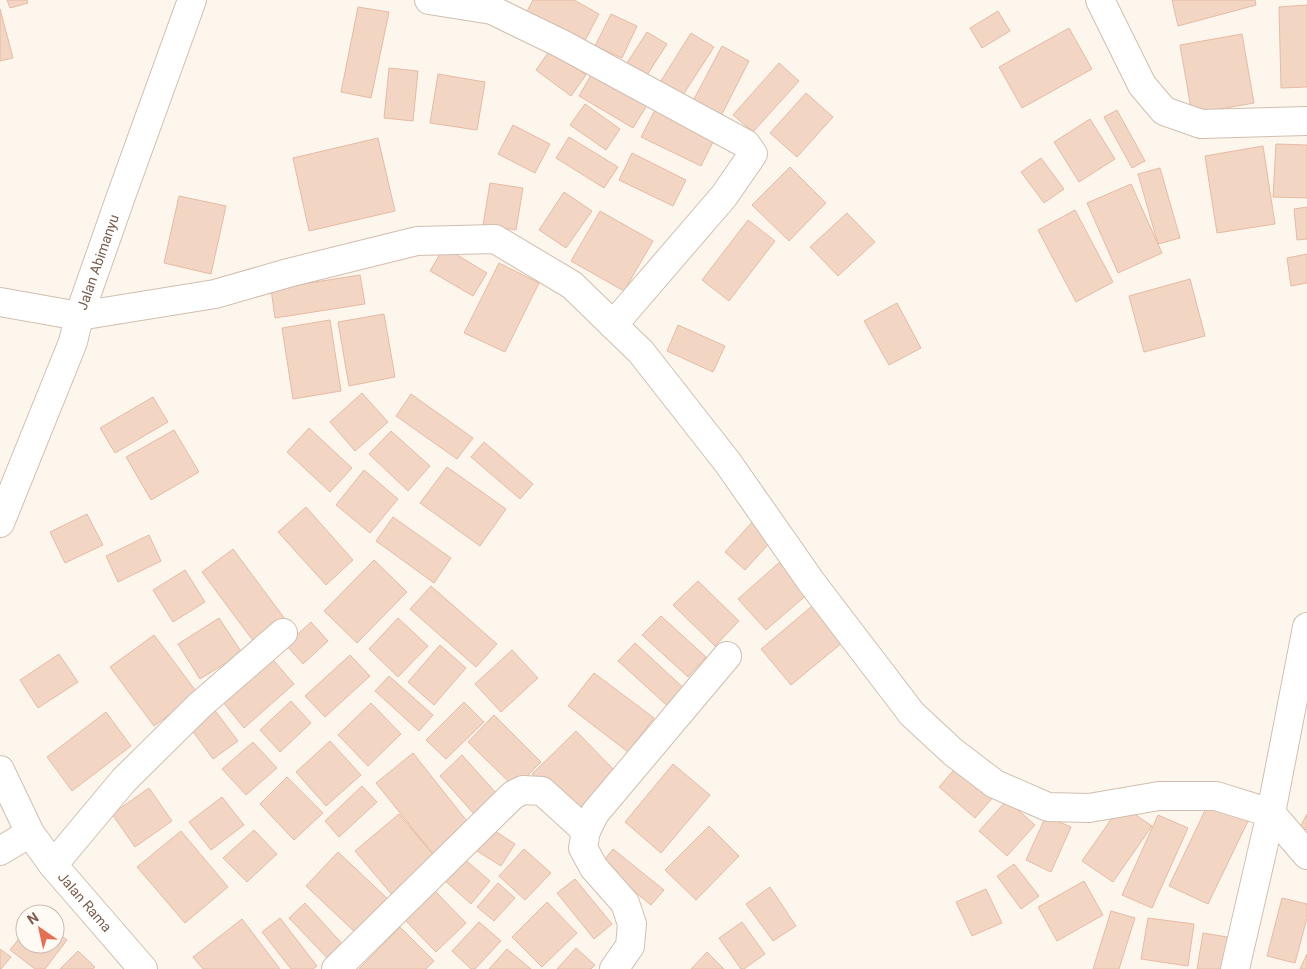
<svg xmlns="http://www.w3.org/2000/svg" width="1307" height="969" font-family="Roboto,sans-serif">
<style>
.building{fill:#f3d5c3;stroke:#e6bba3}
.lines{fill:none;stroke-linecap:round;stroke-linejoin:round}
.street-casing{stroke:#d1beb0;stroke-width:30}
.street{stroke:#fff;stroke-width:28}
.labels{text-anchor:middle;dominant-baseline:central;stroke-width:4;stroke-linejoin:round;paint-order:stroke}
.street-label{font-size:14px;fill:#7a5c4d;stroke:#fffaf3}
</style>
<rect width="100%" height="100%" fill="#fdf6ec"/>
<g class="building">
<polygon points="7,0 27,0 28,3 10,8"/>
<polygon points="533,0 574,0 599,14 582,46 525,15"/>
<polygon points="1172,0 1255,0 1256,5 1178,26"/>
<polygon points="1307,5 1307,87 1281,88 1279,7"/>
<polygon points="358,7 389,12 371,98 341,92"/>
<polygon points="0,9 13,58 0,61"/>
<polygon points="998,11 1010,31 982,48 970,28"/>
<polygon points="611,14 637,26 622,58 595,46"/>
<polygon points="1069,28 1092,69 1022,108 999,67"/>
<polygon points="647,32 667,44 645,78 625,66"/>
<polygon points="691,33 714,47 681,98 659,84"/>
<polygon points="1242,34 1254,103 1192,114 1180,45"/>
<polygon points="722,46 749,61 720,118 692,103"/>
<polygon points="550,50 586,75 571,96 536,70"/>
<polygon points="779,63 799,81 753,132 733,115"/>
<polygon points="389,68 418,71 413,121 384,118"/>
<polygon points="594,70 649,102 633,128 579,96"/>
<polygon points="438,74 485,82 477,130 430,123"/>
<polygon points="806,93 833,117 797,157 770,133"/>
<polygon points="585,104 620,129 606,150 570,125"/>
<polygon points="655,110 714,140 701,166 641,137"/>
<polygon points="1117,110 1145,161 1132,168 1104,117"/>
<polygon points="1090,119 1115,159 1079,182 1054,142"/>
<polygon points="513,125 550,144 535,173 498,154"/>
<polygon points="569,137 618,167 604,188 556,158"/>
<polygon points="378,138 395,211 309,231 293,158"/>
<polygon points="1276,144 1307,145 1307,198 1273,197"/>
<polygon points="1263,146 1275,224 1217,233 1205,156"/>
<polygon points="632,153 686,180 673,206 619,180"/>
<polygon points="1041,158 1064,189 1044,203 1021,172"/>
<polygon points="790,167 826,203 789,241 752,205"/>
<polygon points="1160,168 1180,238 1158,244 1138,174"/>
<polygon points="490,183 523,188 516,230 483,225"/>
<polygon points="1131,184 1162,253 1118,273 1087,203"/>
<polygon points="564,192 592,211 566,248 539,230"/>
<polygon points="179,196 226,206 211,274 164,263"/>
<polygon points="1307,207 1307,239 1297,240 1294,209"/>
<polygon points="1075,210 1113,282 1076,302 1038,230"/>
<polygon points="600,211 653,241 624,291 571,261"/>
<polygon points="847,213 875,242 838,276 810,247"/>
<polygon points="748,220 775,241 729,301 702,280"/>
<polygon points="444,247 487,273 473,296 430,271"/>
<polygon points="1307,254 1307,283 1291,286 1287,258"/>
<polygon points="499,263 539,283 505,352 464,333"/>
<polygon points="360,275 365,304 275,318 271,289"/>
<polygon points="1190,279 1205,336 1144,352 1129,296"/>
<polygon points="897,303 921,348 889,365 864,321"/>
<polygon points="384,314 395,377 349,386 338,322"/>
<polygon points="330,320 341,391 293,399 282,328"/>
<polygon points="678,325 725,346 713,372 667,351"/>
<polygon points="362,393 388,422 355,451 330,422"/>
<polygon points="411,394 473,438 457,459 396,416"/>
<polygon points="153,397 168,422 115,453 100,428"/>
<polygon points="309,428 352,468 330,492 287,452"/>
<polygon points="174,430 199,472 151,500 126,457"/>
<polygon points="391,431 430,466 408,491 369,454"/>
<polygon points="484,442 533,484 520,499 471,457"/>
<polygon points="447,467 506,509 480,546 420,503"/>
<polygon points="364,470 398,499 370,533 336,505"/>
<polygon points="306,507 353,560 326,585 278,532"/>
<polygon points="87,514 103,545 65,563 50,532"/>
<polygon points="393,517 451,558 434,583 376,541"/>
<polygon points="755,519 775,537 745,570 725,552"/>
<polygon points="149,535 161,561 118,582 106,556"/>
<polygon points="233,549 288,623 257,646 202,572"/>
<polygon points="374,560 407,592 357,643 324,611"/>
<polygon points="782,560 810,592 766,630 738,599"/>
<polygon points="185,570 205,602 173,622 153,590"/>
<polygon points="698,581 739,621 715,646 673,605"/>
<polygon points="431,586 497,644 476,667 410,609"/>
<polygon points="817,602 848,638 791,685 761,649"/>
<polygon points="661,616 706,657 688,677 642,635"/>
<polygon points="219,618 242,653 200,679 178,644"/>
<polygon points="398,618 428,646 398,677 369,649"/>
<polygon points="311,622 328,641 303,664 286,645"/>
<polygon points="154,635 198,694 154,726 110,667"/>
<polygon points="635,643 689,693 672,710 618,661"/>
<polygon points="440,645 466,668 434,705 408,682"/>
<polygon points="512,650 538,678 501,712 475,684"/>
<polygon points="59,654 78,682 38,708 20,680"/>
<polygon points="268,654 294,684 244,728 219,697"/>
<polygon points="350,655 370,676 325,717 305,696"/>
<polygon points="594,673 654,718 628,752 568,706"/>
<polygon points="389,676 433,715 419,731 375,691"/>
<polygon points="291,701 311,723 280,752 260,730"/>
<polygon points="464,702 484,722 446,759 426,740"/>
<polygon points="371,703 401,734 368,766 338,735"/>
<polygon points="210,704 238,741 213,759 186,722"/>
<polygon points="106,712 131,746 72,791 47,757"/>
<polygon points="494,715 541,762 515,788 468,742"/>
<polygon points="576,731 618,774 575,817 532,774"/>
<polygon points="330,741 361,775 326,806 296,772"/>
<polygon points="253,742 277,768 246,795 222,769"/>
<polygon points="413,753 474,830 437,859 376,783"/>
<polygon points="462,755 497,794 474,814 440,776"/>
<polygon points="673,764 710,795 661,853 625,822"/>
<polygon points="959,764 995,795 975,818 939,787"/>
<polygon points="287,777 323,813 294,840 260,804"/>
<polygon points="362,786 377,802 339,837 325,821"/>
<polygon points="149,788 172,821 135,847 112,814"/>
<polygon points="222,797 244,825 211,850 189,822"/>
<polygon points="1007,800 1035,825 1007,856 979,831"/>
<polygon points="1210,800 1249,819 1208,904 1169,886"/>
<polygon points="1121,805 1152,826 1113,882 1082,861"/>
<polygon points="399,814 437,859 393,896 355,851"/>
<polygon points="1307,814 1307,830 1300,827"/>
<polygon points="1158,815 1188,828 1152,908 1122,895"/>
<polygon points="1046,816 1071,827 1051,872 1026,860"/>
<polygon points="709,826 739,856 696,900 665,870"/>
<polygon points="492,829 515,844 501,866 477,851"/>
<polygon points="254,830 277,854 247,882 223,858"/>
<polygon points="181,831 228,887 185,923 137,867"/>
<polygon points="524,849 551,873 525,900 499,876"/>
<polygon points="613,849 664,890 651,905 601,864"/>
<polygon points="338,852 390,901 358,935 306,886"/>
<polygon points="462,857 490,881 471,904 443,879"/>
<polygon points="1014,864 1039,896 1021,909 997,876"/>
<polygon points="575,879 612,924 594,939 557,893"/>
<polygon points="1084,881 1103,915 1057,941 1038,907"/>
<polygon points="498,883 515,898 494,921 477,907"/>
<polygon points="770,887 796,926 773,941 746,904"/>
<polygon points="986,889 1002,923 972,936 956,902"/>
<polygon points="434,890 466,923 436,952 404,919"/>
<polygon points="1282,898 1307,904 1307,918 1295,963 1267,956"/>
<polygon points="547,902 577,933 542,967 512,937"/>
<polygon points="305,903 346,948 331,962 289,918"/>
<polygon points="1111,911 1135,918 1119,969 1093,969"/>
<polygon points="280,918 317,966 313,969 291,969 262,932"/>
<polygon points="1148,918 1194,924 1188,966 1141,959"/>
<polygon points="242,919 280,969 203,969 193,957"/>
<polygon points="479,922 501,941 475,969 471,969 452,951"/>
<polygon points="742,922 765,954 744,969 741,969 719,938"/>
<polygon points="400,927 434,961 426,969 359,969"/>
<polygon points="25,931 25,944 55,944 55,931 67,940 45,969 35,969 10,950"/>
<polygon points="1203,933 1233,938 1228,969 1197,969"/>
<polygon points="576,948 595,965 591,969 557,969"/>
<polygon points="0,949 11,957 1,969 0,969"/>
<polygon points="507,949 531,969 489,969"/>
<polygon points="78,951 95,967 93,969 60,969"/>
<polygon points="707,952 724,969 691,969"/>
<polygon points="1307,954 1307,969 1300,969"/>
</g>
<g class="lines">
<g class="street-casing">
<g id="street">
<polyline points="429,0 492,10 562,44 746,144 753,154 724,196 613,325"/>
<polyline points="1100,0 1142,85 1164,111 1201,124 1307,121"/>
<polyline points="0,302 79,316 215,294 288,273 417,241 495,239 572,285 641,352 728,463 812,583 912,714 953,752 995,784 1048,807 1089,808 1159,796 1216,796 1271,813 1307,855"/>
<path id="s1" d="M 0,523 L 73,342 L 79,316 L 120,199 L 192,0"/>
<path id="s2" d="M 0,770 L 30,833 L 53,865 L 143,969"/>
<polyline points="0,851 30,833"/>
<polyline points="53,865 124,780 200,705 283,633"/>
<polyline points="336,969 513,795 523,790 542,791 586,831"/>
<polyline points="614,969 630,946 632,924 625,903 594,868 583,848 586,831 595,813 727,656"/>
<polyline points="1235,969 1271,813 1307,627"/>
</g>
</g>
<use href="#street" class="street"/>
</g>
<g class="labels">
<g class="street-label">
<text stroke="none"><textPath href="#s1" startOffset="279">Jalan Abimanyu</textPath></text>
<text stroke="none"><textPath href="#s2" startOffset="158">Jalan Rama</textPath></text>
</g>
</g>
<g transform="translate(40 929) rotate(326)"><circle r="24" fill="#fffaf3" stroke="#cabbb1"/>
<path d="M0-4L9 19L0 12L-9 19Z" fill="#e76f51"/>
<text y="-8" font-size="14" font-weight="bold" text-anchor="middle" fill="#7a5c4d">N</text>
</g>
</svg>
